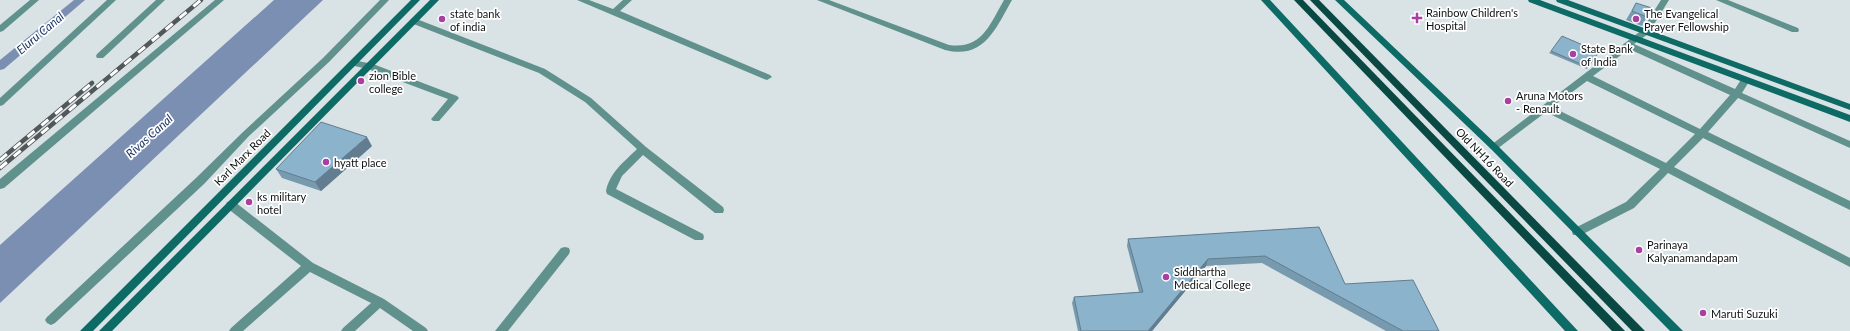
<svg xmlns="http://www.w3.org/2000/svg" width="1850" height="331" font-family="Lato,sans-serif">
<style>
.water{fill:#7a8fb1}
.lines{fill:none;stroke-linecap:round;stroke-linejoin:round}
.canal{fill:#7a8fb1;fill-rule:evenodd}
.street{fill:#61918c;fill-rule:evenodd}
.secondary{fill:#0d6a64;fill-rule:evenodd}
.primary{fill:#0a4844;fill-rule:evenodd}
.rail-casing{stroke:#525759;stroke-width:4.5}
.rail{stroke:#fff;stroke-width:3;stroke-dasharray:9;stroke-linecap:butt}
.wall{fill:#789aaf}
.shaded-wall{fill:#617d8f}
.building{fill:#8bb3cc;stroke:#617d8f}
.poi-dot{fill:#a93fa0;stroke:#fff;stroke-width:1.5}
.labels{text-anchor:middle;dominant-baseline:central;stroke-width:3.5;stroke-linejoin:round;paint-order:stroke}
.poi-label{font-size:11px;fill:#0e1112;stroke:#fff;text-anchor:start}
.street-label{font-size:11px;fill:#0e1112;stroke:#fff}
.water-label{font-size:12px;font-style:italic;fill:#1c3865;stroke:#fff}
</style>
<rect width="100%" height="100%" fill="#d9e3e6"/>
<polygon class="water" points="274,0 323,0 0,303 0,245"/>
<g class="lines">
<polygon class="canal" points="74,0 85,0 4,69 0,70 0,60"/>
<g class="street">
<polygon points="30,0 39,0 3,31 0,32 0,25"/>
<polygon points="107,0 116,0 3,105 0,106 0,98"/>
<polygon points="156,0 165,0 103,58 97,58 96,56 97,54"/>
<polygon points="215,0 224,0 4,188 0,189 0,179"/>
<polygon points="380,0 389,0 329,62 249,136 204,184 55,323 51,325 47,323 45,320 47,317 196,178 243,132 323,58"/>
<polygon points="577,0 589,0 613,9 623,0 632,0 620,11 770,75 772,77 767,80 764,79"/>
<path d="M 817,0 L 829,0 L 949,45 C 982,50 990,24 1004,0 L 1012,0 C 996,28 984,60 945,50 Z"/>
<path d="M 1661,0 L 1669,0 L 1648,34 L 1634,44 L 1735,89 L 1742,78 L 1748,78 L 1750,80 L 1742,93 L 1850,141 L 1850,148 L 1738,98 L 1708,132 L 1850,201 L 1850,210 L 1703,138 L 1674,167 L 1850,258 L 1850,267 L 1668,173 L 1634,208 L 1581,235 L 1573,235 L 1572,232 L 1573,229 L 1626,202 L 1660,169 L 1546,112 L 1497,149 L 1491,149 L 1489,147 L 1491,145 L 1642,30 ZM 1629,49 L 1730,95 L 1700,129 L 1593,76 ZM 1587,81 L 1695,134 L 1666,163 L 1552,107 Z"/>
<polygon points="1716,0 1728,0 1798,28 1799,30 1798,32 1792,32"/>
<path d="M 414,18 L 545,69 L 591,98 L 646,147 L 723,207 L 724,210 L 723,213 L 715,213 L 643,155 L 622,176 L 616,189 L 703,234 L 704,237 L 703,240 L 695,240 L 607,194 L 606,191 C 610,172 624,162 637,149 L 585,102 L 539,73 L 411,23 L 410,21 Z"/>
<polygon points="353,60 373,64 457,96 459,98 439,121 433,121 431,119 433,117 448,99 368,69 350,65 348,63"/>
<polygon points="231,201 235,202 313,263 384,299 426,328 428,331 413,331 380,308 355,331 341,331 343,328 371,303 310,272 243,331 229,331 231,328 301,266 227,208 226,205 227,202"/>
<polygon points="565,247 569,248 570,251 569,254 508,331 495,331 561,248"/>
</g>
<g class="secondary">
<polygon points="411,0 420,0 93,331 80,331"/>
<polygon points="430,0 439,0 112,331 99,331"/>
<polygon points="1261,0 1270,0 1578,331 1565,331"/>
<polygon points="1335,0 1344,0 1497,145 1683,331 1670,331 1491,149"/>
<polygon points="1528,0 1540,0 1850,115 1850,122 1529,2"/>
<polygon points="1556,0 1568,0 1850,104 1850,110 1557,2"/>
</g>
<g class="primary">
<polygon points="1294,0 1303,0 1625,331 1612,331"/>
<polygon points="1310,0 1319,0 1645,331 1632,331"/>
</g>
<g class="rail-casing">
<g id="rail">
<polyline points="0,160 92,83"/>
<polyline points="0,168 201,0"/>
</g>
</g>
<use href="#rail" class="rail"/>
</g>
<g class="wall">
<polygon points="1636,3 1647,17 1642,26 1626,20"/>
<polygon points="1551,51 1599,52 1587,69 1549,53"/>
<polygon points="372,146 321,191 282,178 276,169"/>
<polygon points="1319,227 1345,284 1439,331 1386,331 1262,263 1206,266 1152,331 1078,331 1072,303 1074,297 1139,292 1127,246 1128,239"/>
</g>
<g class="shaded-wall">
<polygon points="367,137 372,146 321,191 315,182"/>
<polygon points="1208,259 1206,266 1152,331 1148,331"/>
</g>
<g class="building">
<polygon points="1636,3 1652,8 1647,17 1632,11"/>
<polygon points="1562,36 1599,52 1588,67 1551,51"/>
<polygon points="321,122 367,137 315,182 276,169"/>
<polygon points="1319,227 1345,284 1413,280 1439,331 1403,331 1265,256 1208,259 1148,331 1081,331 1074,297 1143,292 1128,239"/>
</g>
<g class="poi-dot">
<path d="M1415 12h4v4h4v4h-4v4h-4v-4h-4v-4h4z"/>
<circle cx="442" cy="19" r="4"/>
<circle cx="1636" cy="19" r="4"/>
<circle cx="1573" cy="54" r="4"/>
<circle cx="361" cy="81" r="4"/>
<circle cx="1508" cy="101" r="4"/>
<circle cx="326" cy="162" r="4"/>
<circle cx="249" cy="202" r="4"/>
<circle cx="1639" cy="250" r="4"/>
<circle cx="1166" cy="277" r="4"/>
<circle cx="1703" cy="313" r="4"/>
</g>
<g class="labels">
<g class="poi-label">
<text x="1426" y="12">Rainbow Children's<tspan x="1426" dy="13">Hospital</tspan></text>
<text x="450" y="13">state bank<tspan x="450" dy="13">of india</tspan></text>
<text x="1644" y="13">The Evangelical<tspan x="1644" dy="13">Prayer Fellowship</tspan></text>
<text x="1581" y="48">State Bank<tspan x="1581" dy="13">of India</tspan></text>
<text x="369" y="75">zion Bible<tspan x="369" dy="13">college</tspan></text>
<text x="1516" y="95">Aruna Motors<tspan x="1516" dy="13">- Renault</tspan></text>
<text x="334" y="162">hyatt place</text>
<text x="257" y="196">ks military<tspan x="257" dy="13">hotel</tspan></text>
<text x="1647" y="244">Parinaya<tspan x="1647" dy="13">Kalyanamandapam</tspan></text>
<text x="1174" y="271">Siddhartha<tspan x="1174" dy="13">Medical College</tspan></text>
<text x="1711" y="313">Maruti Suzuki</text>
</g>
<g class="street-label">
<text transform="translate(242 157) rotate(-45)">Karl Marx Road</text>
<text transform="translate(1485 157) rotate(46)">Old NH16 Road</text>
</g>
<g class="water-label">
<text transform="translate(40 33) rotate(-40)">Eluru Canal</text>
<text transform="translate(149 136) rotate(-42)">Rivas Canal</text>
</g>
</g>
</svg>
